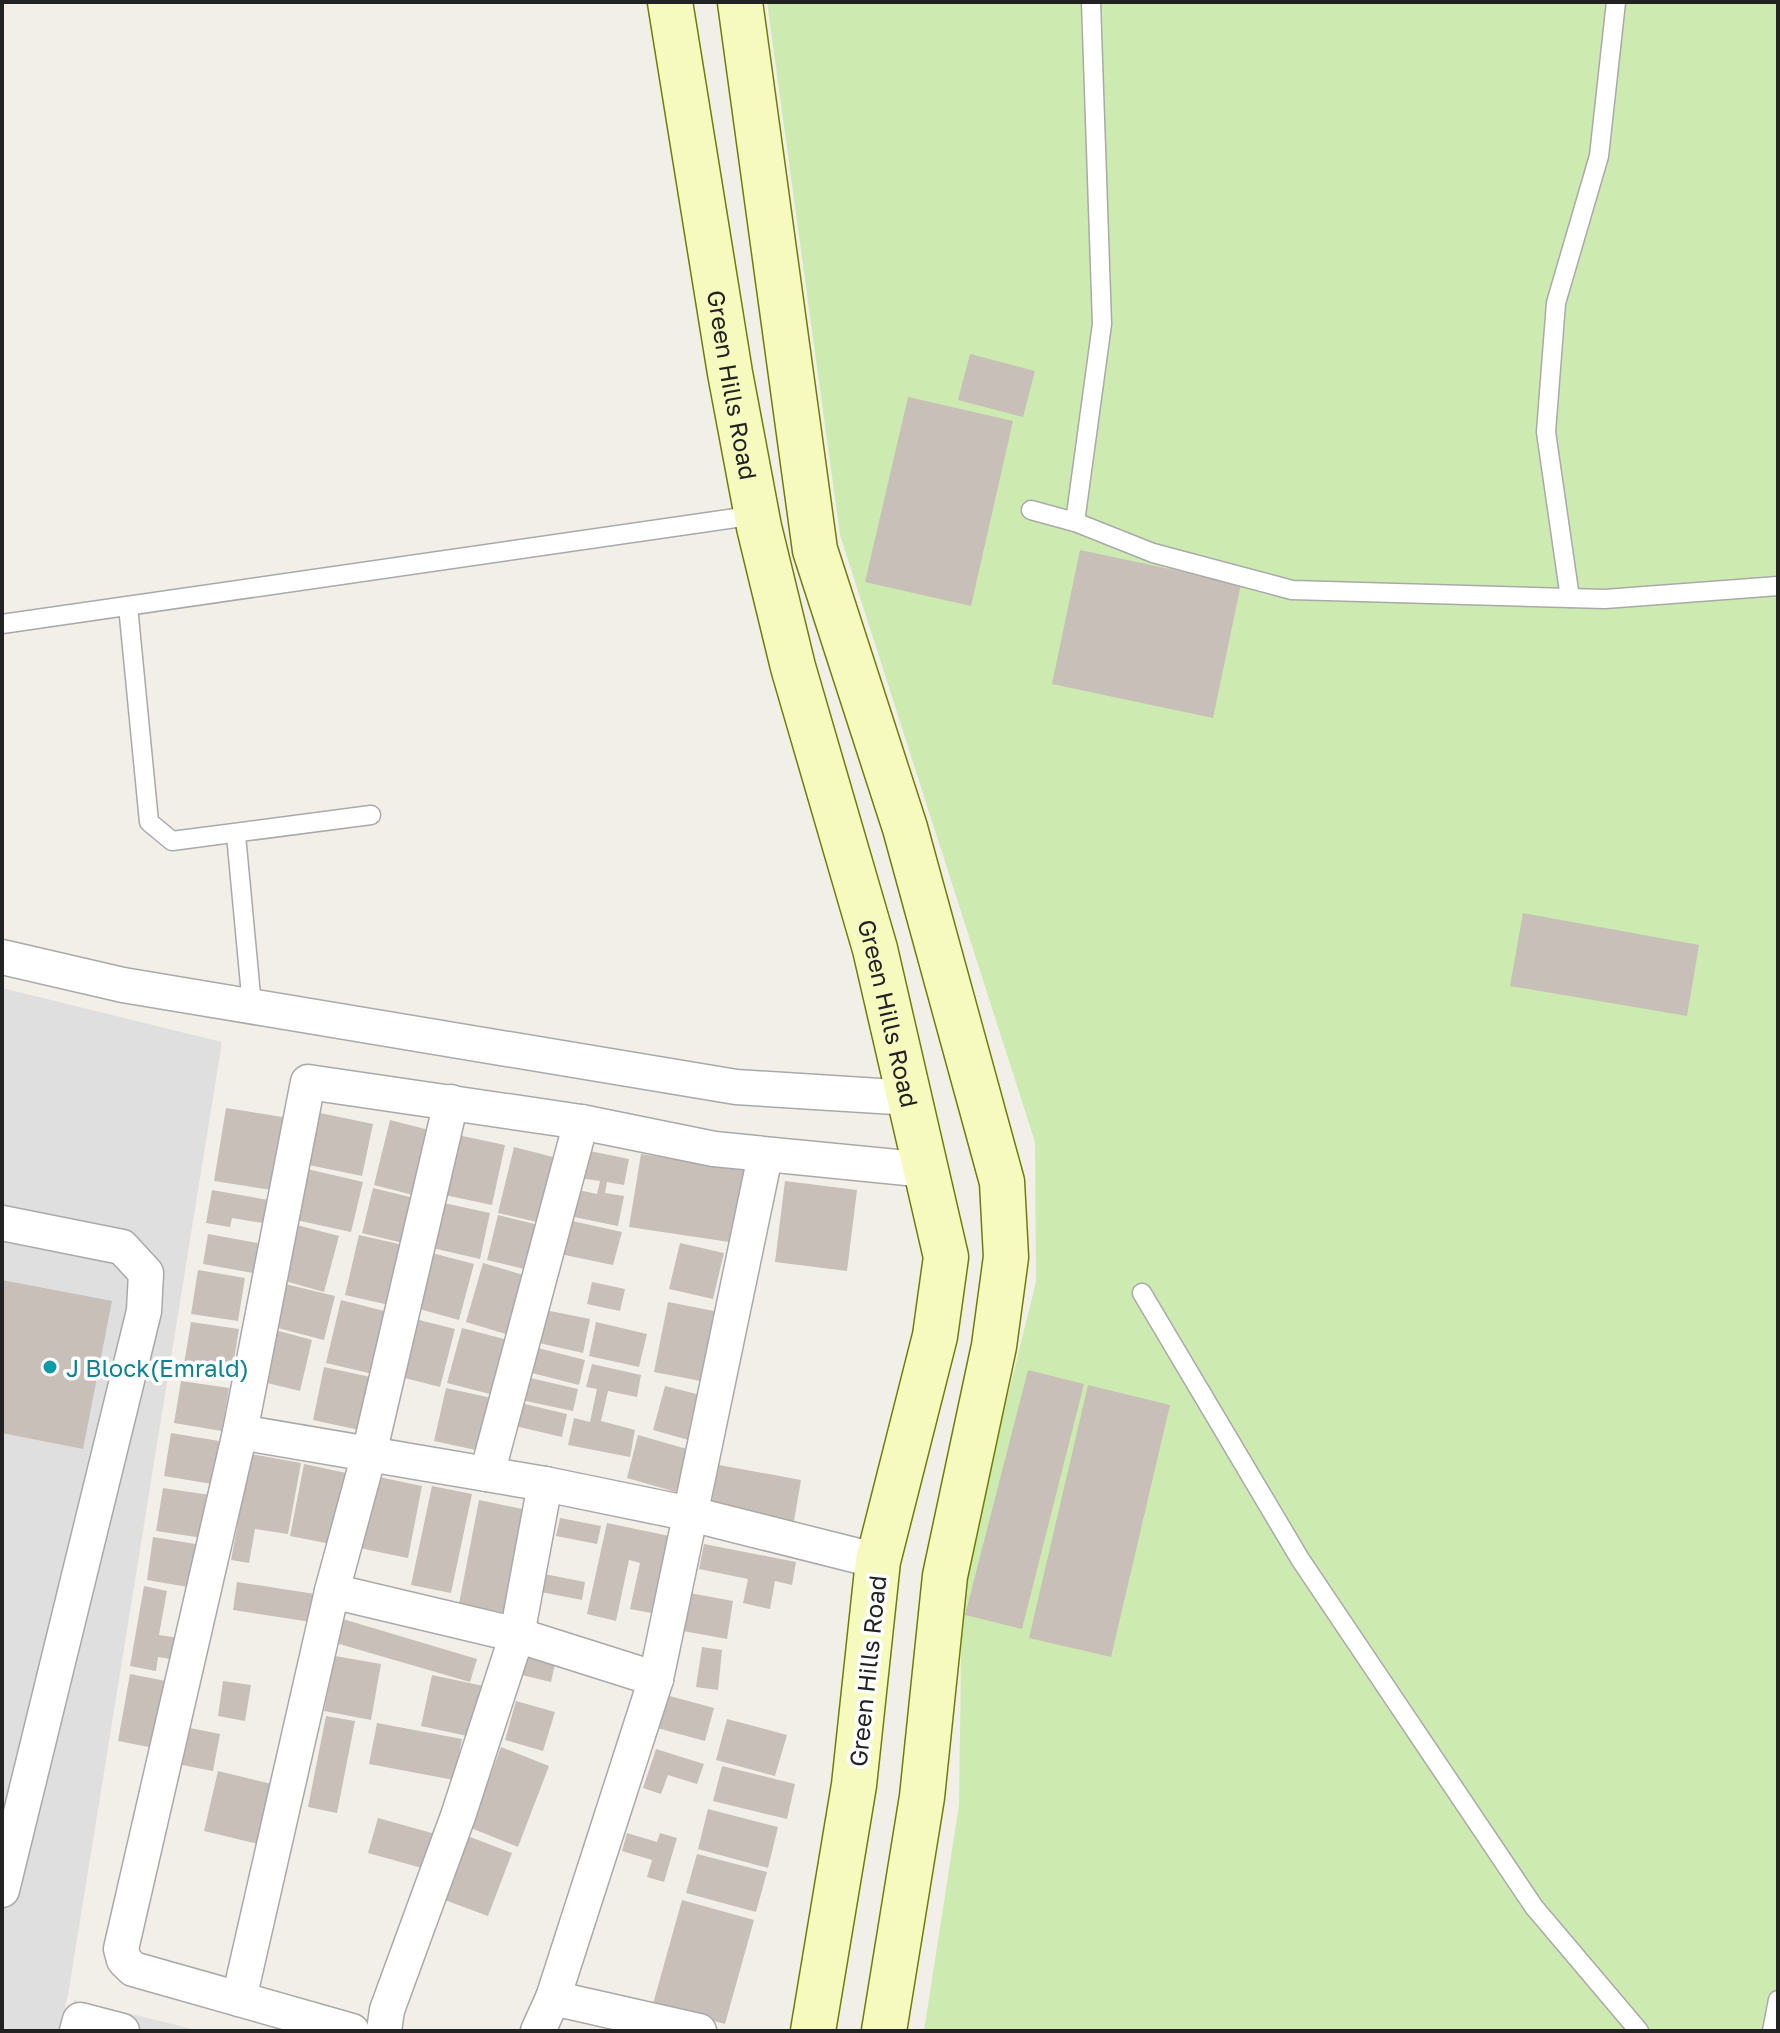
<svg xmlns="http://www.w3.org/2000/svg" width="1780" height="2033" font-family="'Golos Text',sans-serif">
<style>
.residential{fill:#e0dfdf}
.grass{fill:#cdebb0}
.building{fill:#c7bfb8}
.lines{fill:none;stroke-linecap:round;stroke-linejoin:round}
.lane-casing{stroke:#a9a9a9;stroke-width:21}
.street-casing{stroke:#a9a9a9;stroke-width:37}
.secondary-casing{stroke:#707d05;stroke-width:47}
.lane{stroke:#fff;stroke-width:18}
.street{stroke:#fff;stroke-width:34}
.secondary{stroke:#f7fabf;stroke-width:44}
.culture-dot{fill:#0f9aa8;stroke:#fff;stroke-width:3}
.labels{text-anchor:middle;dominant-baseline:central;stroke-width:7;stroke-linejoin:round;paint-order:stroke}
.street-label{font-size:24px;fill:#222;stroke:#fff}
.culture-label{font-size:24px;fill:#0d838f;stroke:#fff;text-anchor:start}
</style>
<rect width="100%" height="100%" fill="#f2efe9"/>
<g class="residential">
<polygon points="2,988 222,1042 68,1995 59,2031 2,2031"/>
<polygon points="74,2000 201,2031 67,2031"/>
</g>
<polygon class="grass" points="767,2 1778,2 1778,2031 924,2031 959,1805 962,1581 1036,1282 1035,1142 840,535"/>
<g class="building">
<polygon points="970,354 1035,371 1023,417 958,400"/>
<polygon points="908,397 1013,421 971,606 865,582"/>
<polygon points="1080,550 1241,584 1213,718 1052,684"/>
<polygon points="1523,913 1699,945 1687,1016 1510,986"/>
<polygon points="226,1108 289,1118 278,1191 214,1181"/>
<polygon points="320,1113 373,1124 362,1176 309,1165"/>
<polygon points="390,1120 433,1131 417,1196 374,1185"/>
<polygon points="453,1134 505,1145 492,1205 440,1194"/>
<polygon points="514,1147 557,1158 541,1223 498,1213"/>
<polygon points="585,1150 629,1159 624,1185 607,1182 605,1193 624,1196 618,1226 569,1216 574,1189 597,1194 600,1181 579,1178"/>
<polygon points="641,1154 747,1170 736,1243 629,1227"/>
<polygon points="307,1169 363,1182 351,1232 296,1220"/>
<polygon points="785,1181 857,1190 847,1271 775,1262"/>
<polygon points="373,1188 414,1198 403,1243 362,1233"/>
<polygon points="212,1190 274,1201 269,1224 232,1218 230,1227 206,1223"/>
<polygon points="439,1202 490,1213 480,1259 428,1247"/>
<polygon points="498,1215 539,1225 528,1270 487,1260"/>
<polygon points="568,1220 622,1232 613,1265 560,1254"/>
<polygon points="293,1224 339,1236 324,1292 278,1279"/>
<polygon points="208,1234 258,1243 253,1273 203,1264"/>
<polygon points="359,1235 403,1245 389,1305 345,1295"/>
<polygon points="680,1243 724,1253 713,1299 669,1289"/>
<polygon points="428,1252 474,1264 459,1320 412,1307"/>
<polygon points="483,1263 527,1276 509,1335 466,1322"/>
<polygon points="198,1270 245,1278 238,1321 191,1314"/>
<polygon points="2,1280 112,1301 83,1449 2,1433"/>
<polygon points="592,1282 625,1289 620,1311 587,1304"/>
<polygon points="281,1283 335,1296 324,1340 270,1326"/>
<polygon points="341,1300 388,1312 373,1374 326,1363"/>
<polygon points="668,1302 719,1312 706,1382 654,1372"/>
<polygon points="545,1310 590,1319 583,1353 539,1343"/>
<polygon points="411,1318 455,1329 440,1387 397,1376"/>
<polygon points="191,1322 239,1329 232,1372 184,1364"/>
<polygon points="596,1322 647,1334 639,1367 589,1356"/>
<polygon points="268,1328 312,1340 300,1391 255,1380"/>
<polygon points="462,1328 508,1340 494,1395 447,1383"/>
<polygon points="534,1347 585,1360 579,1385 528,1372"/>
<polygon points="592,1364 641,1375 637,1397 608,1391 601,1421 635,1430 630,1457 568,1445 574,1418 590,1422 597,1389 586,1387"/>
<polygon points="324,1367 375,1378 364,1431 313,1420"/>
<polygon points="1028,1370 1084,1384 1022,1629 965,1615"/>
<polygon points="526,1377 578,1389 573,1411 521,1400"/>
<polygon points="181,1381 229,1388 222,1431 174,1423"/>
<polygon points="1088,1385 1170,1405 1111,1657 1029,1638"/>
<polygon points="665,1386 704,1396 692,1441 653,1430"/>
<polygon points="446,1388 496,1399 485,1452 434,1441"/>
<polygon points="521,1403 567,1414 562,1437 515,1426"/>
<polygon points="171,1433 219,1441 212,1484 164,1476"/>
<polygon points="638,1435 687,1449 676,1492 627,1478"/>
<polygon points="251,1454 301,1463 288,1534 255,1529 249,1563 231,1560"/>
<polygon points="304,1464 351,1474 336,1545 290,1536"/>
<polygon points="719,1465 801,1480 794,1521 711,1506"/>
<polygon points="374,1476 422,1486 408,1558 359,1548"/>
<polygon points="432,1486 472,1494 451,1593 411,1585"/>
<polygon points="163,1488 210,1495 203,1538 156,1531"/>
<polygon points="479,1500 532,1511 511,1614 459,1604"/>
<polygon points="560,1518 601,1526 597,1544 556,1536"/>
<polygon points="607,1523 679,1538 656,1614 630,1609 640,1563 629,1560 616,1621 587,1614"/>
<polygon points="153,1537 201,1545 194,1588 147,1580"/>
<polygon points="704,1544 796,1562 792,1585 775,1581 770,1609 743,1603 748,1579 699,1569"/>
<polygon points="544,1574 585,1582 582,1600 541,1592"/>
<polygon points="237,1582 315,1594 311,1622 233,1610"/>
<polygon points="144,1586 167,1591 159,1635 186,1639 182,1661 158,1657 156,1671 130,1666"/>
<polygon points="679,1591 733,1601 727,1639 672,1629"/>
<polygon points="336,1617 477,1659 470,1682 329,1641"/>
<polygon points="702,1647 722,1650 718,1690 696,1687"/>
<polygon points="528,1653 556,1660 551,1682 522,1675"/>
<polygon points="335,1656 381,1664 371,1720 324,1711"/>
<polygon points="130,1674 166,1681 154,1748 118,1741"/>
<polygon points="432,1675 488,1687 476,1738 421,1726"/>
<polygon points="223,1681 251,1685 245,1721 218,1716"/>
<polygon points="655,1692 714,1708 705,1741 646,1725"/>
<polygon points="516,1701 555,1712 543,1751 505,1740"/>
<polygon points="326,1716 355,1721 337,1813 308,1807"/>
<polygon points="727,1719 787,1735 775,1776 716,1760"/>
<polygon points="377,1723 462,1739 454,1780 369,1764"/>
<polygon points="190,1728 220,1734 213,1771 182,1765"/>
<polygon points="501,1747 549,1766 518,1847 471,1828"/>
<polygon points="656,1749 704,1764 697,1784 668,1775 661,1794 643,1788"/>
<polygon points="722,1766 795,1784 787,1819 713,1801"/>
<polygon points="218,1771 276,1785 262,1845 204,1831"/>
<polygon points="708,1809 778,1827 768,1868 698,1849"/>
<polygon points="378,1818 439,1835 429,1870 368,1853"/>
<polygon points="627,1833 657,1842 660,1833 677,1838 664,1882 647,1877 652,1860 622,1851"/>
<polygon points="465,1835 512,1853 488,1916 442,1899"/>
<polygon points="697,1854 767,1872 756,1912 686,1893"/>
<polygon points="682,1900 754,1920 725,2024 653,2004"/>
</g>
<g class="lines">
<g class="lane-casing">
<g id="lane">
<polyline points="1031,510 1075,522 1153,553 1292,590 1605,599 1778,586"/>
<polyline points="1075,522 1102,324 1091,2"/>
<polyline points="1570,598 1546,432 1556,303 1599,156 1616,2"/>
<polyline points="128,606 149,822 172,841 371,815"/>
<polyline points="2,624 756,515"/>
<polyline points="236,835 252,1006"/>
<polyline points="1142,1293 1300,1559 1534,1907 1639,2031"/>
<polyline points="1772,2031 1778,2000"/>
</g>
</g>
<g class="street-casing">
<g id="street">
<polyline points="2,957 123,985 736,1087 911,1098"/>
<polyline points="451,1102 369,1454 332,1591 517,1635 656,1679"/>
<polyline points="2,1223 122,1247 146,1273 144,1311 2,1890"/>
<polyline points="240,1432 545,1484 691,1514 878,1561"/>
<polyline points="487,1474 581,1122"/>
<polyline points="239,1999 332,1591"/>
<polyline points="77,2031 80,2020 122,2031"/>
<polyline points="352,2031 133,1969 124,1960 121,1949 240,1432 308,1082 581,1122 714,1149 927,1170"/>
<polyline points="384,2031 387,2010 458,1816 517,1635 545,1484"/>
<polyline points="538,2031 553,1998"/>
<polyline points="699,2031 553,1998 656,1679 765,1156"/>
</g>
</g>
<g class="secondary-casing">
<g id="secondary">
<path id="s1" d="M 670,2 L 730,373 L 759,527 L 793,667 L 875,949 L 946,1257 L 935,1336 L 878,1561 L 854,1785 L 813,2031"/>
<polyline points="740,2 815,550 905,828 1002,1182 1006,1257 994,1346 945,1576 922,1797 884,2031"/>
</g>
</g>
<use href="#lane" class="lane"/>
<use href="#street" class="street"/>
<use href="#secondary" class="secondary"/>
</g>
<circle class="culture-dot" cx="50" cy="1367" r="8"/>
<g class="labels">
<g class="street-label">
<text stroke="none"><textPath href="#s1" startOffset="388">Green Hills Road</textPath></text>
<text stroke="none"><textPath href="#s1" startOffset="1036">Green Hills Road</textPath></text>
<text transform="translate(867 1671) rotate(-84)">Green Hills Road</text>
</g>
<g class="culture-label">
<text x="66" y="1367">J Block(Emrald)</text>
</g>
</g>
<rect width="1780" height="2033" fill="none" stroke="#222222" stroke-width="8"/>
</svg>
